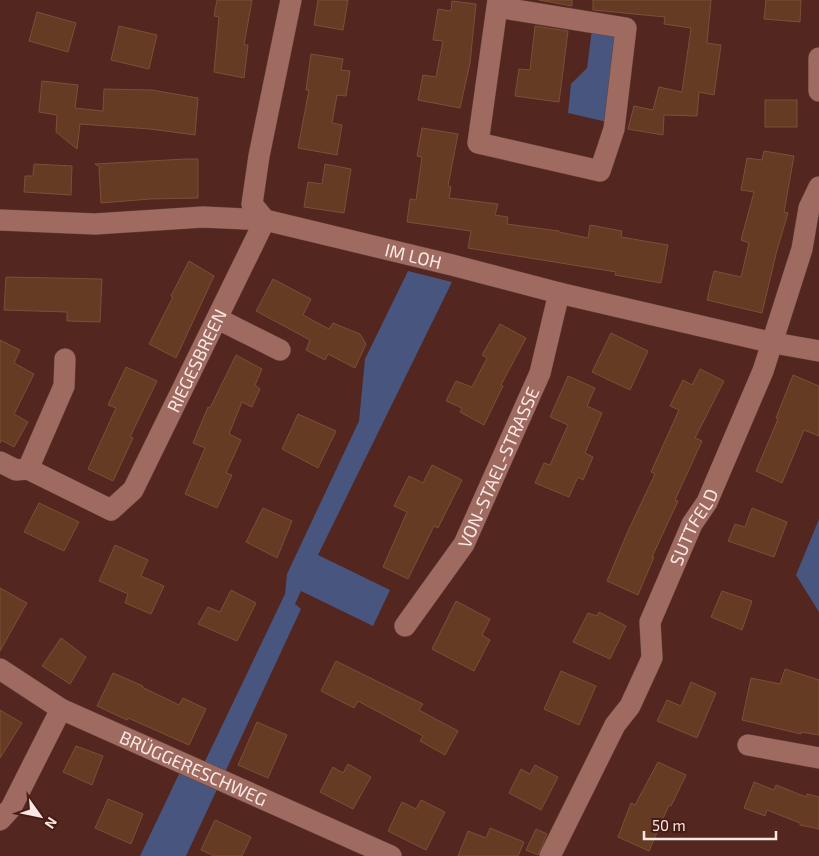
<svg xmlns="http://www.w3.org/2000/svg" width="819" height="856" font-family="'Exo 2',sans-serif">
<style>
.green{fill:#47557f}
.building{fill:#653b23;stroke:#7b5037}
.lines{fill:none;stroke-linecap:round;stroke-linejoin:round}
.minor-casing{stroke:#66423d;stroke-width:22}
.minor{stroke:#9f6b61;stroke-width:21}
.labels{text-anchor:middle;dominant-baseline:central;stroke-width:4;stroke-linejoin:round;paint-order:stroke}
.street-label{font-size:18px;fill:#fbe8e5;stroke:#481c16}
</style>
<rect width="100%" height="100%" fill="#53261f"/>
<g class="green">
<polygon points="592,29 620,33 607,122 568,113 571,84 587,68"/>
<polygon points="408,271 452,282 318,555 390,590 373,626 301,591 295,604 301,609 186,856 140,856 179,774 197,778 285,594 287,574 359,421 365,359"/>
<polygon points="819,519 819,612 796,575"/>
</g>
<g class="building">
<polygon points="217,0 252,0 244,45 248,45 244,78 214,72 219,17 214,16"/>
<polygon points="318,0 348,0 343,30 314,25"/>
<polygon points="539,0 572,0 572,6"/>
<polygon points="593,0 711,0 707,43 721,45 714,95 699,92 697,116 664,115 663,135 628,129 634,106 653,110 659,87 682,92 691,28 664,24 665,17 593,10"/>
<polygon points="766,0 801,0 800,22 764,19"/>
<polygon points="452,1 476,4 470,63 460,108 418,100 423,75 436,77 443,41 433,40 438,9 451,11"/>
<polygon points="37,12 76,23 68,52 29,41"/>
<polygon points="119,26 157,35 149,69 111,60"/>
<polygon points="535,26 568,31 559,102 515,96 519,69 530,70"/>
<polygon points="311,54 343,59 341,70 350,71 346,96 337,95 332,123 342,125 337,155 298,148 309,90 306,90"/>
<polygon points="42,81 78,85 75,108 103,111 104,89 152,90 198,98 195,135 150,129 80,124 77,149 56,132 57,115 39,112"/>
<rect x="765" y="100" width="32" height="27"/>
<polygon points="422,128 458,134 448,186 451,187 449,198 498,204 495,215 508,217 507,224 559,231 559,232 588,238 590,225 622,231 621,237 668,245 661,283 615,275 616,272 468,248 471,231 407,222 410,199 416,200 422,157 417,156"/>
<polygon points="764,151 794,156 784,212 788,213 777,250 762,313 707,300 714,271 741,277 749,243 741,240 754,192 741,190 747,158 762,160"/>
<polygon points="186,159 198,159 198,198 150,199 101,203 99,168 101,168 95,164"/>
<polygon points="34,164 72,166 71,195 24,192 25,176 33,176"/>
<polygon points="325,164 351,169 344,213 304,207 308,182 322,184"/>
<polygon points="189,261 214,276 176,358 149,344 173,297 171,296"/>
<polygon points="6,277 102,279 100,322 67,321 67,312 4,310"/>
<polygon points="273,279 311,299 303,315 329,329 333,323 360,334 366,344 355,368 328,354 325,360 306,350 310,340 256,311"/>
<polygon points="500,324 526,338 501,385 503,386 484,425 460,412 462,408 446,401 456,381 472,387 487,358 482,355"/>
<polygon points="611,333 648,351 630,390 592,372"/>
<polygon points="0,340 20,350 14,363 34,374 14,414 28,422 14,447 1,440 0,443"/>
<polygon points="236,355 262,369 255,385 260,389 252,407 242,402 229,434 241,440 226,473 232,475 217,508 185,494 205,448 193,443 208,407 210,408"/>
<polygon points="126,367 157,381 130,437 133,438 113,481 88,469 116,408 108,405"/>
<polygon points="700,369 724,381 695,438 702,441 675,500 678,501 652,557 654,557 638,595 607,581 628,531 655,474 651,472 679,410 670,406 683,380 692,385"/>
<polygon points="793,375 819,386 819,436 804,430 782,483 756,471 778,419 776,418"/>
<polygon points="568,376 595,388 587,406 602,413 585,453 593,457 583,480 578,477 569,497 535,483 544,463 550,465 568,425 550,417"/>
<polygon points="298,414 336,431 318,468 282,449"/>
<polygon points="432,465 462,480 438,528 434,526 408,579 383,567 407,512 394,506 409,476 423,483"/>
<polygon points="39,503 79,522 64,551 24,532"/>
<polygon points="263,508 292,521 277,558 246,542"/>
<polygon points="752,508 787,522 774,557 728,541 735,524 745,527"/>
<polygon points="115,545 148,560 141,576 164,586 151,614 125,603 128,594 99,581"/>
<polygon points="0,588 27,603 0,651"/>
<polygon points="231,590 256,603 237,641 198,624 208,607 220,612"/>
<polygon points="722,591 752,601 742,630 711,617"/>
<polygon points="456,601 490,619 482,635 490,640 474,671 432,649"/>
<polygon points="599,612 626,626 610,659 573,642 588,613 597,616"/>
<polygon points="61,638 86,657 70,684 42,666"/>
<polygon points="336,661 423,704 419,710 458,731 445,755 420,741 423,736 358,701 354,708 321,691"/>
<polygon points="785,669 819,680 819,735 801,732 801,734 742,720 751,678 780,684"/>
<polygon points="561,671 596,686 579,725 544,709"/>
<polygon points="113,673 143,686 142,687 179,705 183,698 206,709 189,745 128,718 127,720 97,706"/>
<polygon points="691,682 716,693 697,738 657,721 667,700 681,706"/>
<polygon points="0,710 22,723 0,758"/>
<polygon points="257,722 287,735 268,778 238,765"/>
<polygon points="76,746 103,756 92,785 63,772"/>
<polygon points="658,762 686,775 671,806 669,805 649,851 618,837 631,803 635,805"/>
<polygon points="348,764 371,777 353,809 320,792 333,767 343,773"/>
<polygon points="535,765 558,777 541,810 509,793 521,769 530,774"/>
<polygon points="754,782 774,790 776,785 806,797 807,794 819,797 819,829 800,825 800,823 767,810 765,816 744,808"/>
<polygon points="108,799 143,814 131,844 95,828"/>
<polygon points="421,800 445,812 426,850 388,831 402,802 416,809"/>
<polygon points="215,820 251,837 242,856 214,856 201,850"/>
<polygon points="490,828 524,842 518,856 458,856 468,831 486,838"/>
<polygon points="536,829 547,834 538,855 526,850"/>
</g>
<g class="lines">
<g class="minor-casing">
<g id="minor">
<polyline points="497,7 626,28 614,129 600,171 478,143 497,7 498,0"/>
<polyline points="819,58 819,91"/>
<path id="s1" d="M 0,220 L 95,224 L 203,217 L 265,220 L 452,265 L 559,293 L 774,343 L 819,351"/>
<polyline points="218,319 280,350"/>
<path id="s2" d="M 65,359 L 64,386 L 28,469 L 111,510 L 133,490 L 265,220 L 252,204 L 259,156 L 291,0"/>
<polyline points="0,462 16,470 28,469"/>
<path id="s3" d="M 405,626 L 464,544 L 540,373 L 559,293"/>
<path id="s4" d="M 0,669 L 61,709 L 391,856"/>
<polyline points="748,745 819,758"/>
<polyline points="0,820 11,808 61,709"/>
<path id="s5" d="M 550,856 L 615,725 L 630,706 L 652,658 L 650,622 L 692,524 L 707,502 L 763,371 L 802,249 L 809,208 L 819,187"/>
</g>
</g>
<use href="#minor" class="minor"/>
</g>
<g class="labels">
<g class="street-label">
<text stroke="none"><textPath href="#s1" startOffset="418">IM LOH</textPath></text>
<text stroke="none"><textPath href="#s2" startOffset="384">RIEGESBREEN</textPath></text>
<text stroke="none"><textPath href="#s3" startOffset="185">VON-STAEL-STRASSE</textPath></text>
<text stroke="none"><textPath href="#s5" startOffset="364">SUTTFELD</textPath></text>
<text stroke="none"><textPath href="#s4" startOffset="218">BRÜGGERESCHWEG</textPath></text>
</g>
</g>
<g transform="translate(40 816) rotate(123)" stroke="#481c16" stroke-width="4" paint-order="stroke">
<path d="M0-4L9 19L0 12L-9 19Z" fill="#fbe8e5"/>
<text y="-8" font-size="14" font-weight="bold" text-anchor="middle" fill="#fbe8e5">N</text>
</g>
<path d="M644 831v8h132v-8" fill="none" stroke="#fbe8e5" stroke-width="2.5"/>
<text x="652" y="831" font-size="15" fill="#fbe8e5" stroke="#481c16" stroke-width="4" paint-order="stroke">50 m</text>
</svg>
